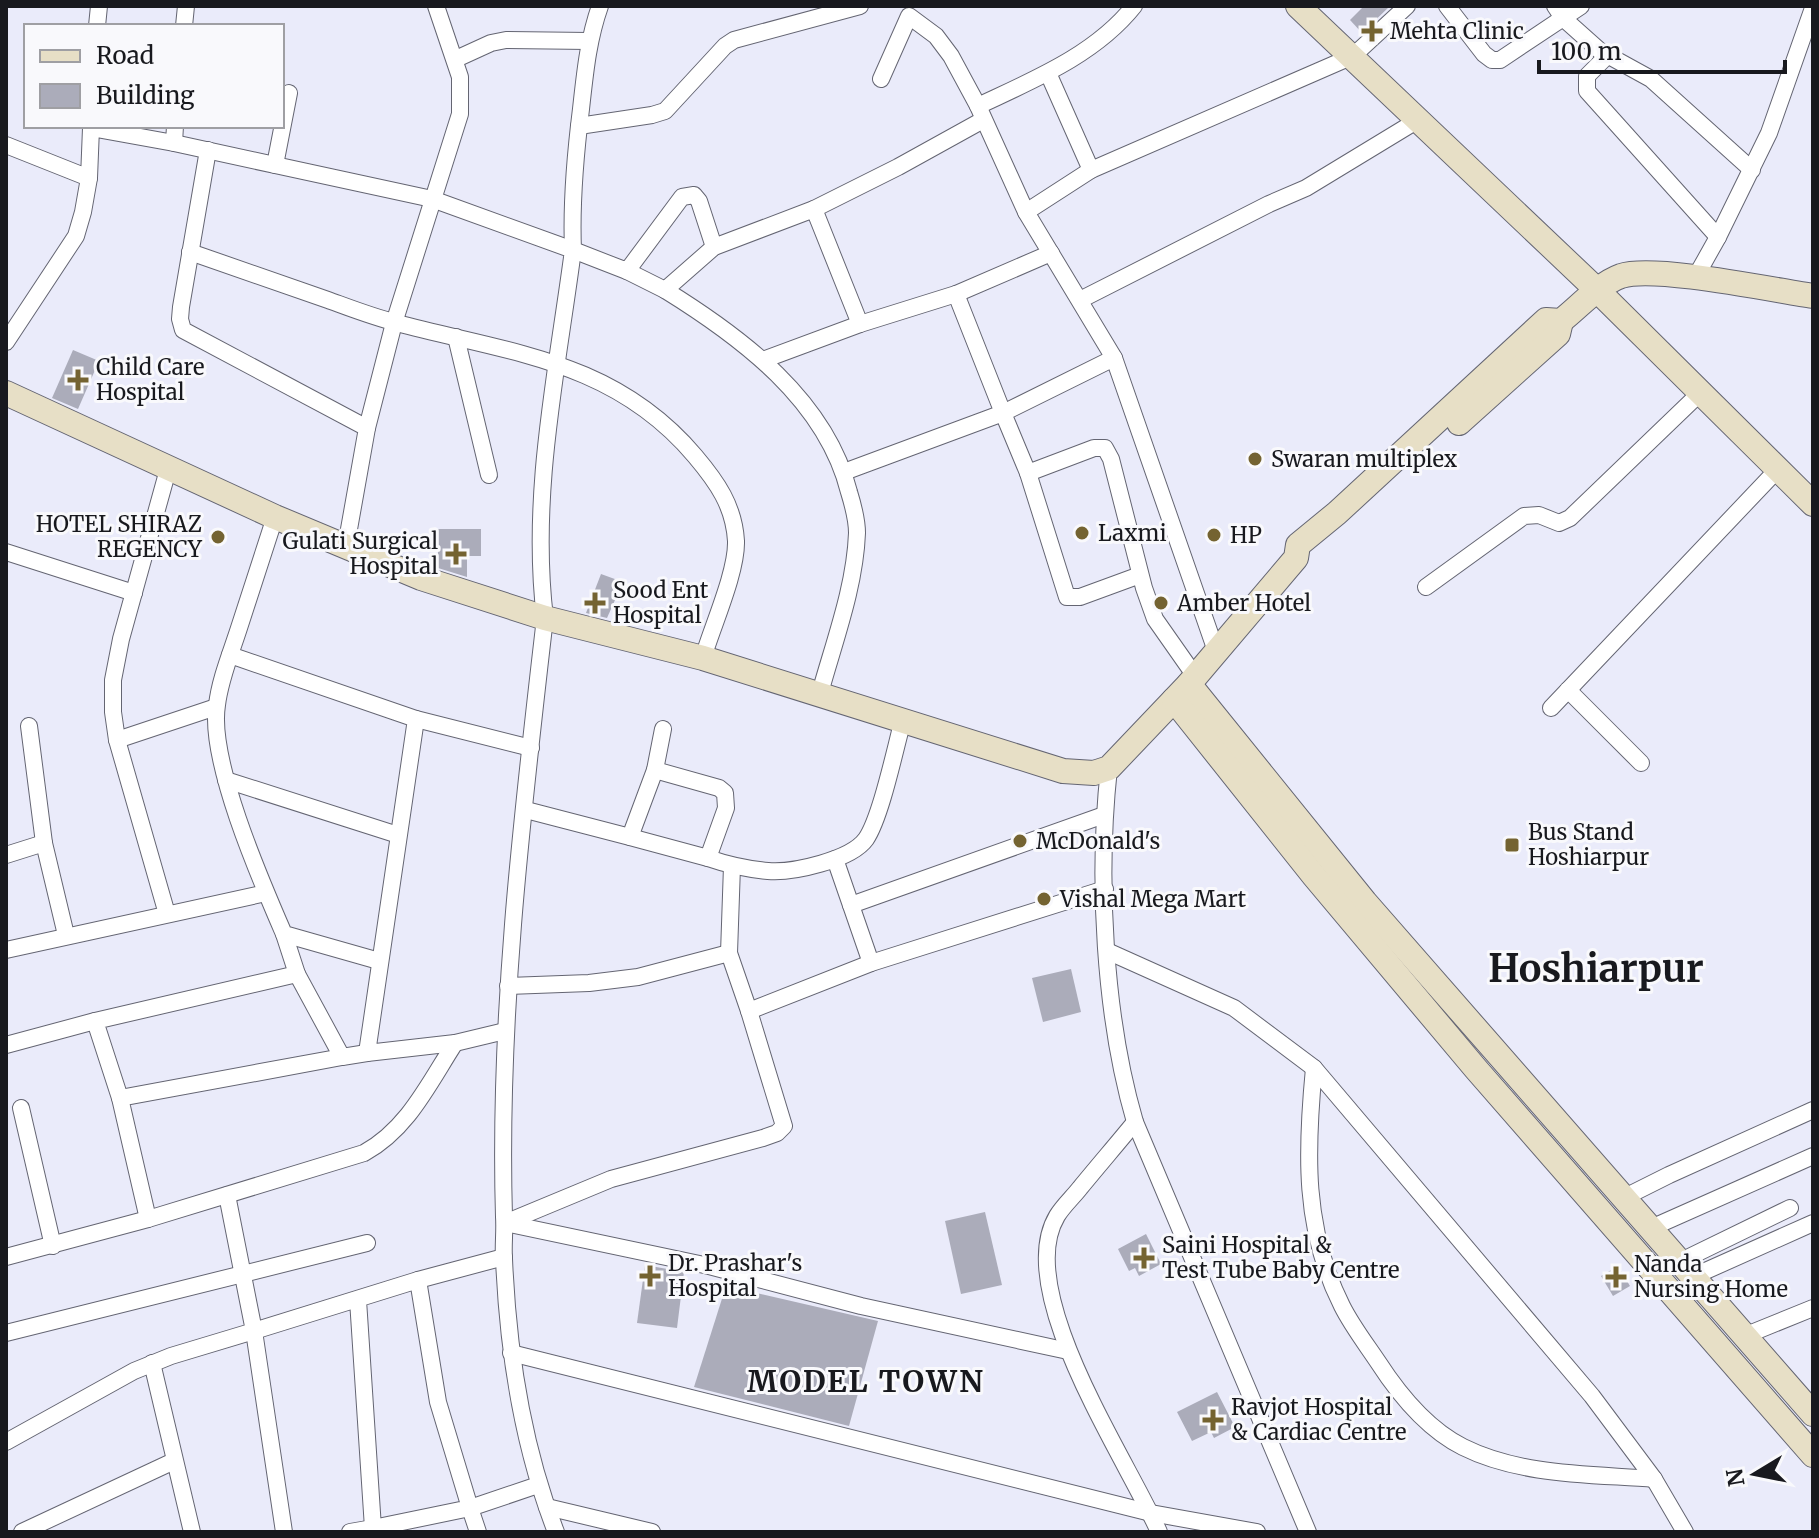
<svg xmlns="http://www.w3.org/2000/svg" width="1819" height="1538" font-family="Merriweather,serif">
<style>
.building{fill:#abacba}
.lines{fill:none;stroke-linecap:round;stroke-linejoin:round}
.street-casing{stroke:#646572;stroke-width:18}
.secondary-casing{stroke:#646572;stroke-width:26}
.street{stroke:#fff;stroke-width:16}
.secondary{stroke:#e7dfc6;stroke-width:24}
.poi-dot{fill:#746331;stroke:#f9f9fc;stroke-width:3}
.labels{text-anchor:middle;dominant-baseline:central;stroke-width:6;stroke-linejoin:round;paint-order:stroke}
.poi-label{font-size:22px;fill:#18191e;stroke:#f9f9fc;text-anchor:start}
.district-label{font-size:30px;font-weight:bold;letter-spacing:2px;fill:#18191e;stroke:#f9f9fc}
.town-label{font-size:38px;font-weight:bold;fill:#18191e;stroke:#f9f9fc}
</style>
<rect width="100%" height="100%" fill="#eaebfa"/>
<g class="building">
<polygon points="1364,6 1390,6 1362,33 1350,20"/>
<polygon points="73,350 99,361 78,409 52,398"/>
<polygon points="438,529 481,529 481,556 467,556 467,577 438,568"/>
<polygon points="601,574 623,582 607,618 586,613"/>
<polygon points="1071,969 1081,1012 1043,1022 1032,978"/>
<polygon points="985,1212 1002,1285 961,1294 945,1221"/>
<polygon points="1146,1234 1161,1264 1139,1276 1135,1268 1129,1271 1118,1249"/>
<polygon points="645,1265 684,1272 677,1328 637,1323"/>
<polygon points="1618,1266 1630,1286 1613,1296 1601,1276"/>
<polygon points="726,1286 878,1321 849,1426 694,1387"/>
<polygon points="1217,1392 1235,1427 1214,1438 1211,1432 1192,1441 1177,1412"/>
</g>
<g class="lines">
<g class="street-casing">
<g id="street">
<path d="M 600,6 C 588,40 585,73 581,109 C 575,157 571,202 573,250 L 627,271 L 682,197 L 694,195 L 699,201 L 714,247"/>
<polyline points="1447,6 1484,54 1492,60 1500,60 1563,18 1600,51 1651,79 1752,170"/>
<polyline points="1555,6 1563,18 1581,6"/>
<polyline points="97,26 99,6"/>
<polyline points="184,26 186,6"/>
<polyline points="1607,56 1587,76 1587,91 1718,237"/>
<polyline points="456,59 491,43 506,40 589,41"/>
<polyline points="1048,73 1091,170"/>
<polyline points="881,79 909,16 936,36 951,56 978,106 1026,212 1114,358 1003,413 1028,473 1094,448 1105,448 1111,459 1144,588 1155,619 1195,676"/>
<path d="M 978,106 C 1033,80 1095,55 1134,6"/>
<polyline points="579,126 652,115 665,111 725,46 734,40 860,6"/>
<polyline points="174,143 275,165 289,93"/>
<polyline points="6,145 89,178 91,128 174,143 175,126"/>
<polyline points="208,150 181,307 180,319 183,330 367,428 346,546"/>
<path d="M 275,165 L 432,199 L 573,250 C 557,372 530,495 545,618 C 522,816 498,1017 504,1217 C 505,1231 503,1245 504,1259 C 508,1353 522,1445 556,1532"/>
<polyline points="814,209 898,167 983,120"/>
<polyline points="1026,212 1091,170 1353,56 1407,6"/>
<path d="M 190,252 C 236,268 282,284 328,300 C 350,308 373,317 397,323 C 509,353 614,360 695,456 C 717,482 734,506 736,541 C 737,572 712,627 703,658"/>
<polyline points="627,271 665,290 714,247 814,209 860,324"/>
<polyline points="1695,278 1718,237 1769,133 1813,8"/>
<path d="M 665,290 C 741,337 826,400 849,492 C 853,505 857,520 857,533 C 855,587 834,642 820,693"/>
<polyline points="956,294 1051,253"/>
<polyline points="1080,300 1269,204 1306,188 1418,120"/>
<polyline points="456,337 489,475"/>
<polyline points="6,342 76,236 83,212 89,178"/>
<polyline points="1114,358 1216,651"/>
<polyline points="763,360 860,324 956,294 1003,413 844,472"/>
<polyline points="367,428 394,323 460,114 460,77 436,6"/>
<polyline points="1028,473 1067,597 1080,597 1140,575"/>
<path d="M 275,517 C 263,554 251,591 239,628 C 231,653 220,679 217,705 C 208,760 261,881 284,934 L 379,961"/>
<polyline points="6,552 134,593"/>
<polyline points="1426,587 1524,516 1539,515 1559,523 1570,518 1699,394"/>
<polyline points="230,655 416,719 367,1053 455,1043 505,1031"/>
<polyline points="1568,690 1641,763"/>
<polyline points="1551,708 1778,469"/>
<polyline points="416,719 531,748"/>
<polyline points="29,726 44,843 66,935"/>
<polyline points="117,740 216,707"/>
<path d="M 1109,768 C 1097,878 1104,1016 1135,1122 L 1308,1532"/>
<polyline points="655,770 663,729"/>
<polyline points="226,780 398,835"/>
<path d="M 526,810 L 630,837 L 655,770 L 719,788 L 725,793 L 726,808 L 708,858 C 728,865 747,869 768,871 C 793,873 851,860 866,839 C 881,817 895,749 903,720"/>
<polyline points="630,837 708,858"/>
<polyline points="6,855 44,843"/>
<polyline points="835,859 871,963"/>
<polyline points="851,905 1104,815"/>
<polyline points="167,914 117,740 113,712 113,680 121,639 169,466"/>
<polyline points="284,934 297,974"/>
<polyline points="6,950 266,893"/>
<polyline points="1107,951 1234,1008 1314,1068 1592,1396 1654,1479 1685,1532"/>
<polyline points="508,986 589,983 638,977 729,953"/>
<polyline points="749,1011 871,963 1105,889"/>
<polyline points="6,1045 95,1021"/>
<path d="M 1314,1068 C 1306,1151 1303,1229 1342,1306 C 1352,1326 1366,1344 1378,1362 C 1400,1396 1427,1429 1463,1447 C 1521,1476 1592,1474 1654,1479"/>
<polyline points="120,1098 95,1021 297,974 342,1057 367,1053"/>
<polyline points="21,1108 53,1246"/>
<path d="M 1135,1122 C 1117,1144 1098,1166 1080,1188 C 1073,1197 1063,1206 1057,1216 C 1012,1291 1127,1459 1159,1532"/>
<polyline points="1625,1197 1669,1175 1813,1110"/>
<polyline points="148,1219 120,1098 342,1057"/>
<polyline points="505,1223 709,1266 861,1306 1068,1351"/>
<polyline points="505,1223 611,1179 763,1138 777,1133 784,1126 749,1011 729,953 732,866"/>
<polyline points="1651,1228 1813,1156"/>
<path d="M 6,1257 L 148,1219 L 364,1153 C 408,1129 429,1083 455,1043"/>
<polyline points="1679,1262 1790,1208"/>
<polyline points="1692,1277 1813,1223"/>
<polyline points="418,1280 504,1257"/>
<polyline points="6,1333 367,1243"/>
<polyline points="1744,1336 1813,1308"/>
<polyline points="511,1353 1151,1513 1257,1532"/>
<polyline points="152,1363 192,1532"/>
<polyline points="6,1442 134,1371 171,1356 254,1331 227,1195"/>
<polyline points="547,1507 652,1532"/>
<polyline points="22,1532 174,1461"/>
<polyline points="284,1532 254,1331 418,1280 438,1402 470,1508 373,1528 358,1300"/>
<polyline points="350,1532 373,1528 374,1532"/>
<polyline points="478,1532 470,1508 538,1485"/>
</g>
</g>
<g class="secondary-casing">
<g id="secondary">
<polyline points="1298,6 1598,291 1813,504"/>
<path d="M 6,393 L 275,517 L 421,578 L 545,618 L 703,658 L 1063,771 L 1094,773 L 1109,768 L 1189,684 L 1296,558 L 1298,545 L 1337,513 L 1546,320 L 1561,321 C 1579,307 1599,284 1621,276 C 1654,265 1773,290 1813,296"/>
<polyline points="1459,423 1558,334 1561,321"/>
<polyline points="1189,684 1365,902 1813,1414"/>
<polyline points="1174,700 1314,876 1476,1069 1813,1455"/>
</g>
</g>
<use href="#street" class="street"/>
<use href="#secondary" class="secondary"/>
</g>
<g class="poi-dot">
<path d="M1368 19h8v8h8v8h-8v8h-8v-8h-8v-8h8z"/>
<path d="M74 368h8v8h8v8h-8v8h-8v-8h-8v-8h8z"/>
<circle cx="1255" cy="459" r="8"/>
<circle cx="1082" cy="533" r="8"/>
<circle cx="1214" cy="535" r="8"/>
<circle cx="218" cy="537" r="8"/>
<path d="M452 542h8v8h8v8h-8v8h-8v-8h-8v-8h8z"/>
<path d="M591 591h8v8h8v8h-8v8h-8v-8h-8v-8h8z"/>
<circle cx="1161" cy="603" r="8"/>
<circle cx="1020" cy="841" r="8"/>
<rect x="1504" y="837" width="16" height="16" rx="4"/>
<circle cx="1044" cy="899" r="8"/>
<path d="M1140 1246h8v8h8v8h-8v8h-8v-8h-8v-8h8z"/>
<path d="M646 1264h8v8h8v8h-8v8h-8v-8h-8v-8h8z"/>
<path d="M1612 1265h8v8h8v8h-8v8h-8v-8h-8v-8h8z"/>
<path d="M1209 1408h8v8h8v8h-8v8h-8v-8h-8v-8h8z"/>
</g>
<g class="labels">
<g class="poi-label">
<text x="1390" y="31">Mehta Clinic</text>
<text x="96" y="367">Child Care<tspan x="96" dy="25">Hospital</tspan></text>
<text x="1271" y="459">Swaran multiplex</text>
<text x="202" y="524" text-anchor="end">HOTEL SHIRAZ<tspan x="202" dy="25">REGENCY</tspan></text>
<text x="1098" y="533">Laxmi</text>
<text x="1230" y="535">HP</text>
<text x="438" y="541" text-anchor="end">Gulati Surgical<tspan x="438" dy="25">Hospital</tspan></text>
<text x="613" y="590">Sood Ent<tspan x="613" dy="25">Hospital</tspan></text>
<text x="1177" y="603">Amber Hotel</text>
<text x="1528" y="832">Bus Stand<tspan x="1528" dy="25">Hoshiarpur</tspan></text>
<text x="1036" y="841">McDonald's</text>
<text x="1060" y="899">Vishal Mega Mart</text>
<text x="1162" y="1245">Saini Hospital &amp;<tspan x="1162" dy="25">Test Tube Baby Centre</tspan></text>
<text x="668" y="1263">Dr. Prashar's<tspan x="668" dy="25">Hospital</tspan></text>
<text x="1634" y="1264">Nanda<tspan x="1634" dy="25">Nursing Home</tspan></text>
<text x="1231" y="1407">Ravjot Hospital<tspan x="1231" dy="25">&amp; Cardiac Centre</tspan></text>
</g>
<g class="district-label">
<text x="866" y="1381">MODEL TOWN</text>
</g>
<g class="town-label">
<text x="1596" y="968">Hoshiarpur</text>
</g>
</g>
<rect width="1819" height="1538" fill="none" stroke="#18191e" stroke-width="16"/>
<rect x="24" y="24" width="260" height="104" fill="#f9f9fc" stroke="#9f9fa3" stroke-width="2"/>
<rect x="40" y="50" width="40" height="12" fill="#e7dfc6" stroke="#9f9fa3" stroke-width="2"/>
<text x="96" y="64" font-size="24" fill="#18191e">Road</text>
<rect x="40" y="84" width="40" height="24" fill="#abacba" stroke="#9f9fa3" stroke-width="2"/>
<text x="96" y="104" font-size="24" fill="#18191e">Building</text>
<g transform="translate(1755 1474) rotate(260)" stroke="#f9f9fc" stroke-width="6" paint-order="stroke">
<path d="M0-6L14 30L0 20L-14 30Z" fill="#18191e"/>
<text y="-12" font-size="22" font-weight="bold" text-anchor="middle" fill="#18191e">N</text>
</g>
<path d="M1539 60v12h246v-12" fill="none" stroke="#18191e" stroke-width="4"/>
<text x="1551" y="60" font-size="24" fill="#18191e" stroke="#f9f9fc" stroke-width="6" paint-order="stroke">100 m</text>
</svg>
